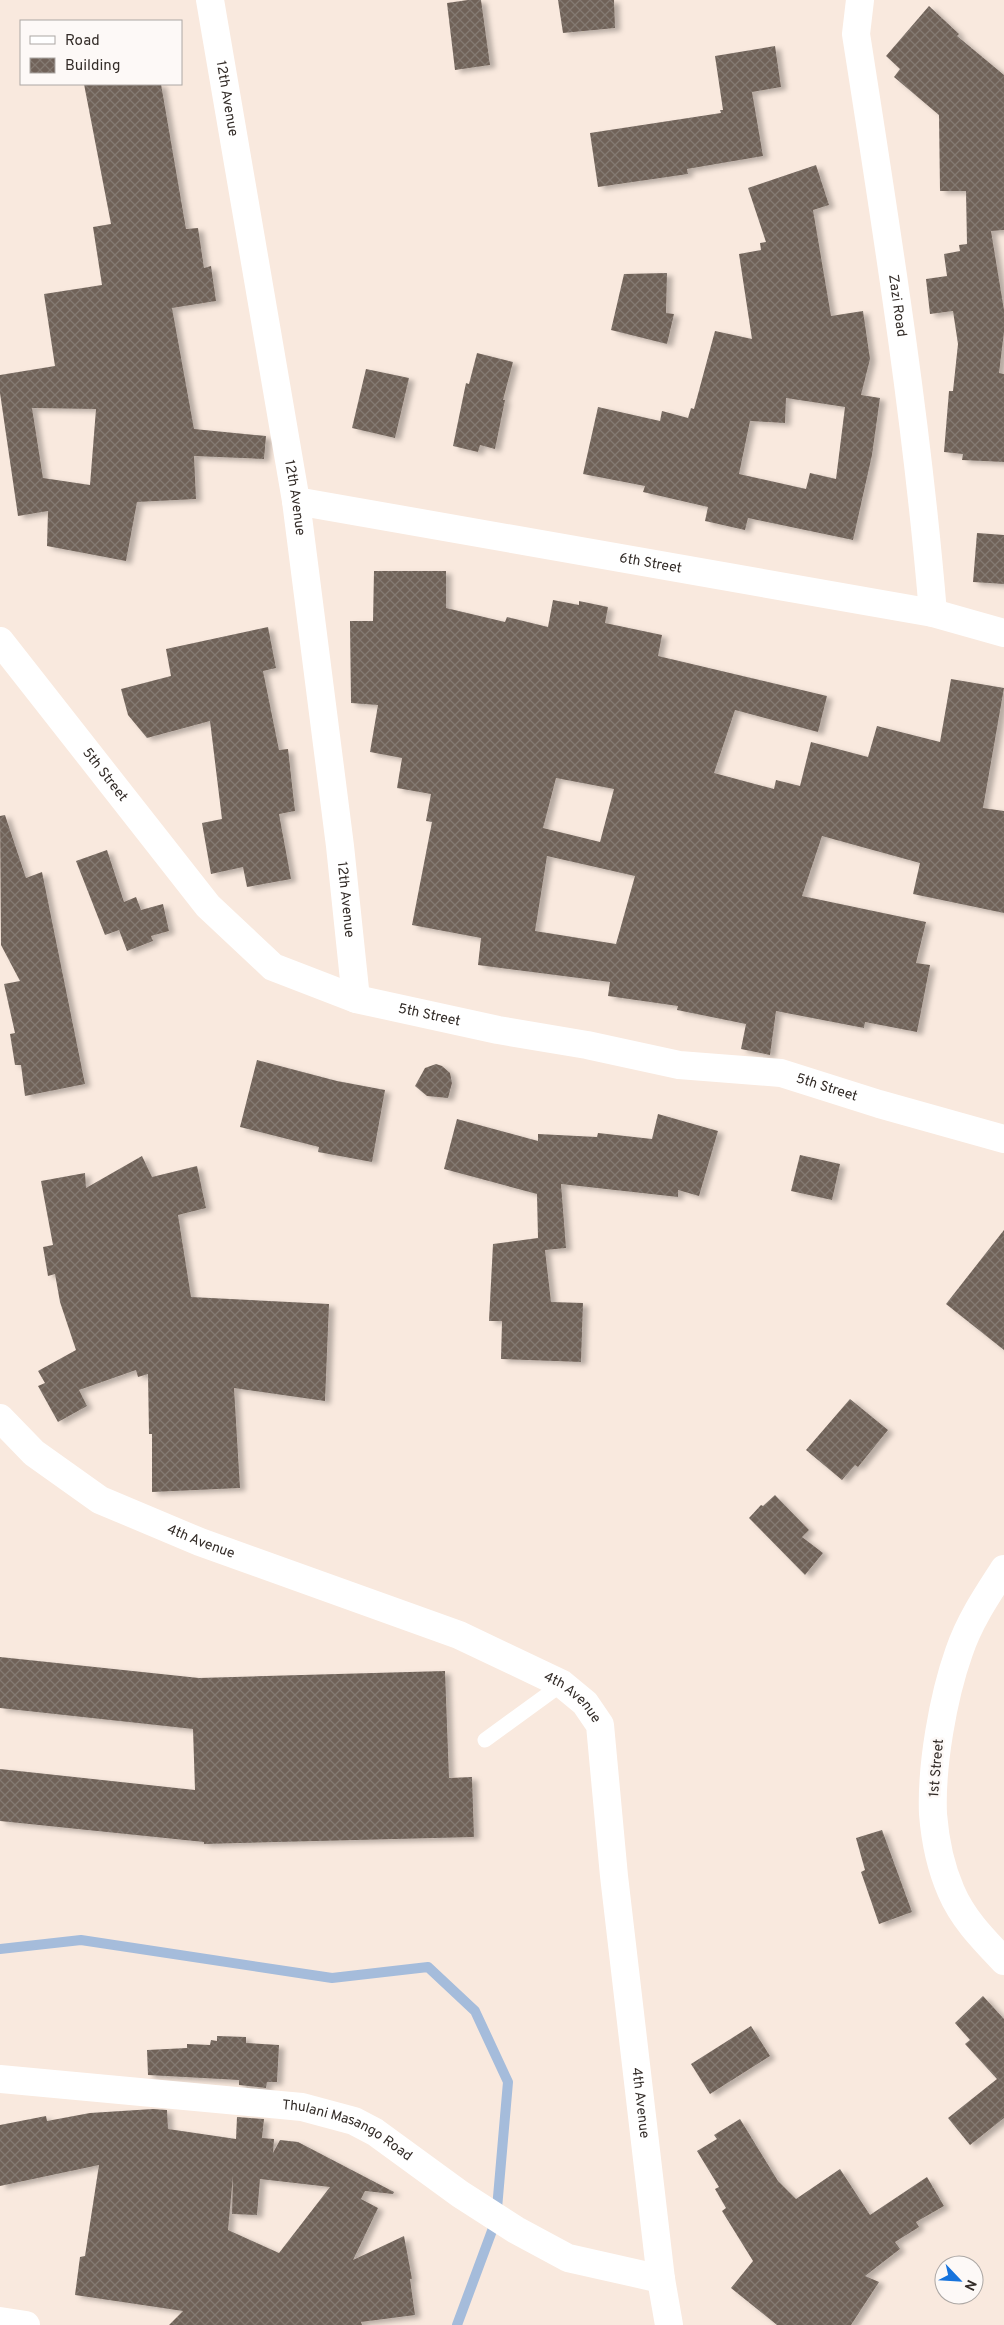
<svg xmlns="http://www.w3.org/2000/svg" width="1004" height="2325" font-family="Overpass,sans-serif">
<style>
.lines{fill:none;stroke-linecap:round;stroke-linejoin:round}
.stream{stroke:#a5bcdb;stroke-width:10}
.building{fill:url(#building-cross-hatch);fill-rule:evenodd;filter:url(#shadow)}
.lane{stroke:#fff;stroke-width:15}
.street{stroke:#fff;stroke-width:28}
.labels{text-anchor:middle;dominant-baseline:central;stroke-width:5;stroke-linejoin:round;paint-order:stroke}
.street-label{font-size:14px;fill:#332c28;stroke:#fdf9f7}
</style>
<defs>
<pattern id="building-cross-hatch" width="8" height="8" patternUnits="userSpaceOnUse" patternTransform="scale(1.25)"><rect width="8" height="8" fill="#706259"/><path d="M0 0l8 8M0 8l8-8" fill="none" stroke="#847a72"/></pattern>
<filter id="shadow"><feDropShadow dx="5.5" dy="3" stdDeviation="2.5" flood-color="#0004"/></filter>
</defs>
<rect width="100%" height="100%" fill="#f9e9de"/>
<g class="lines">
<polyline class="stream" points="0,1949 81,1940 332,1978 428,1967 475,2011 508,2082 496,2220 457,2325"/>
</g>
<g class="building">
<polygon points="468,0 481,0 490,65 455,70 447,3"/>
<polygon points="558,0 614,0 615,28 563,33"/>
<polygon points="929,6 959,34 957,36 1004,75 1004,230 991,231 1004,310 1004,332 999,373 1004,374 1004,462 962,460 963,454 944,452 949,391 953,391 958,344 953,311 930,314 926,279 947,276 944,254 960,251 959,245 967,244 966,191 940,191 939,115 894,77 900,69 886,56"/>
<polygon points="775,46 781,87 752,92 763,156 687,169 688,174 598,187 590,133 721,113 720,110 723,110 715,56"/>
<path d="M 84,84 L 161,84 L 186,229 L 198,228 L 204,268 L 211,266 L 216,301 L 172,308 L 194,429 L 266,436 L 264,459 L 194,456 L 196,499 L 137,502 L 126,561 L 47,546 L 48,511 L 18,516 L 0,393 L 0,375 L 55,366 L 44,294 L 102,285 L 93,227 L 111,224 ZM 32,408 L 96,409 L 90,485 L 43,478 Z"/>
<path d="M 816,165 L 829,205 L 813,210 L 831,316 L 863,311 L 870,359 L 861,395 L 880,398 L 872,455 L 853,540 L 748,518 L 745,530 L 705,521 L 708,507 L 643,492 L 645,486 L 583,474 L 598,407 L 660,421 L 662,411 L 688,418 L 691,408 L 694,409 L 715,331 L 752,339 L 739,254 L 761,250 L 760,243 L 766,242 L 748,188 ZM 786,398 L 845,407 L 836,479 L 810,473 L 806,489 L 739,474 L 750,421 L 785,423 Z"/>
<polygon points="667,273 666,313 674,314 667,344 611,330 624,274"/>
<polygon points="477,353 513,362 503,400 505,400 495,449 480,445 478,452 453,446 466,383 469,384"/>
<polygon points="366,369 409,378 395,438 352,428"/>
<polygon points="977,533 1004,535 1004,584 973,582"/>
<path d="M 374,571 L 446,571 L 446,608 L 505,622 L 507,617 L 548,627 L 553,600 L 579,605 L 579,601 L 608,607 L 605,623 L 662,635 L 658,656 L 827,696 L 818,732 L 735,710 L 714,773 L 774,789 L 776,780 L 800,786 L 811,742 L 868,757 L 877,726 L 940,742 L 951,679 L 1004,688 L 983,808 L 1004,811 L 1004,913 L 913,894 L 920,863 L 822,836 L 802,896 L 926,922 L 916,963 L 930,965 L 917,1032 L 865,1022 L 864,1028 L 776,1011 L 770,1055 L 741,1049 L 746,1024 L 677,1010 L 678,1006 L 608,996 L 610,982 L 478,965 L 481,938 L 412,925 L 432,822 L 426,821 L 431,794 L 397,788 L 402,758 L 370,752 L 378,705 L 351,703 L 350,621 L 373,621 ZM 556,778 L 614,789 L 600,842 L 543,828 ZM 547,856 L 635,876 L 616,944 L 535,931 Z"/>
<polygon points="268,627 276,668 263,671 279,750 288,749 295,811 279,814 291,879 247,887 243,867 211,874 202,823 222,819 210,721 147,738 128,715 121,689 171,676 166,649"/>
<polygon points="5,815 26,878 42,872 85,1084 25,1096 21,1065 15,1065 10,1034 15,1033 4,984 20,981 1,945 0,816"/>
<polygon points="107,850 124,902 136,897 141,910 163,904 169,931 151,936 153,941 127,951 119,930 105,935 76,861"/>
<polygon points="257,1060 337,1081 385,1090 372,1162 318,1152 319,1147 240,1127"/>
<polygon points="436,1064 442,1066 450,1073 452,1083 448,1098 427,1096 415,1086 425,1068"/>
<polygon points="658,1114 718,1131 699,1196 678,1190 678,1197 561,1184 566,1248 545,1250 551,1302 583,1303 581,1362 501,1359 502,1321 489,1321 493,1244 538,1238 537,1194 444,1169 457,1119 538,1141 538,1134 597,1137 598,1133 652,1139"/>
<polygon points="800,1155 840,1164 832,1200 791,1191"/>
<polygon points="142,1156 152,1177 197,1166 206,1208 178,1215 191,1297 329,1304 325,1401 234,1388 240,1488 152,1492 152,1434 149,1434 148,1374 138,1377 136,1370 79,1390 87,1406 58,1422 38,1386 45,1383 38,1371 76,1350 60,1302 55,1274 48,1276 43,1247 53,1245 41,1181 85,1173 86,1188"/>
<polygon points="1004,1230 1004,1350 946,1304"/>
<polygon points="850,1399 888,1430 858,1467 855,1465 842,1480 806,1450"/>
<polygon points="775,1495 809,1530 802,1537 823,1553 805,1575 749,1518 761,1505 763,1506"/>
<polygon points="0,1657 199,1678 445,1671 449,1778 472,1777 474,1837 204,1844 204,1842 0,1821 0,1769 195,1790 193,1729 0,1708"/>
<polygon points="882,1830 912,1912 879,1924 861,1872 865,1870 856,1838"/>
<polygon points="983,1996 1004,2019 1004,2118 970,2145 948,2118 997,2079 965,2044 970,2040 955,2023"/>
<polygon points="751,2026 770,2056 710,2094 691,2064"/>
<polygon points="217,2036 246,2037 246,2043 279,2045 277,2082 267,2082 266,2088 239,2085 239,2080 148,2075 147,2050 187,2048 187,2044 210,2045 211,2040 217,2041"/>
<path d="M 153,2109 L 167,2110 L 168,2129 L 236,2139 L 237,2117 L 264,2119 L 262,2138 L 274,2139 L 273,2153 L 280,2140 L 298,2142 L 394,2192 L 393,2194 L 365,2191 L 361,2199 L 378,2208 L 353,2260 L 404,2236 L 412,2279 L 410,2279 L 415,2315 L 361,2322 L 362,2325 L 169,2325 L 183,2311 L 75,2295 L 80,2257 L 85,2256 L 99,2165 L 0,2186 L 0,2125 L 46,2116 L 47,2121 L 90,2113 ZM 233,2176 L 232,2214 L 257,2215 L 260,2179 L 330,2187 L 279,2253 L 228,2230 Z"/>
<polygon points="740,2119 778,2181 796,2199 840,2169 870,2215 927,2177 944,2206 916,2222 919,2227 895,2242 900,2249 865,2276 879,2282 851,2325 777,2325 731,2288 753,2261 722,2211 726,2208 715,2189 719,2187 697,2151 717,2139 714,2135"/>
</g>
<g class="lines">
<polyline class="lane" points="485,1740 562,1684"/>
<g class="street">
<path id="s1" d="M 210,0 L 296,501 L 340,846 L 356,999"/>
<path id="s2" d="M 860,0 L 856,34 C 886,226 917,419 933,613"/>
<path id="s3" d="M 296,501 L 933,613 L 1004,633"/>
<path id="s4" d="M 0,641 L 208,906 L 273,967 L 356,999 L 498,1030 L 587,1045 L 679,1065 L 781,1073 L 879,1104 L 1004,1139"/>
<path id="s5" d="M 0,1418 L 34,1453 L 100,1500 L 200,1542 L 459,1635 L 562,1684 L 585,1703 L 600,1725 L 614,1876 L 661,2279 L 669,2325"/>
<path d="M 1004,1569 C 987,1595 969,1622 959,1652 C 943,1697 931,1766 933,1814 C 935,1839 941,1868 951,1891 C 963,1919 983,1939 1004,1961"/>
<path id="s6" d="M 0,2079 L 302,2107 L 354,2121 L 375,2132 L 460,2194 L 516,2230 L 568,2258 L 661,2279"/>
<polyline points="0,2321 26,2325"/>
</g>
</g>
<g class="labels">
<g class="street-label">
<text stroke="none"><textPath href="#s1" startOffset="100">12th Avenue</textPath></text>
<text stroke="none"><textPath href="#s2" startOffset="309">Zazi Road</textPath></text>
<text stroke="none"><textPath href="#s1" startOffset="505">12th Avenue</textPath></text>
<text stroke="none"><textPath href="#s3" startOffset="360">6th Street</textPath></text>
<text stroke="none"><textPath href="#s4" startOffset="170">5th Street</textPath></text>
<text stroke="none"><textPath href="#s1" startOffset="910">12th Avenue</textPath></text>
<text stroke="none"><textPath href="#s4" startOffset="590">5th Street</textPath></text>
<text stroke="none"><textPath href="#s4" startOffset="995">5th Street</textPath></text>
<text stroke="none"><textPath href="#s5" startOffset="239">4th Avenue</textPath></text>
<text stroke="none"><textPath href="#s5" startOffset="644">4th Avenue</textPath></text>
<text transform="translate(937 1768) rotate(-85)">1st Street</text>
<text stroke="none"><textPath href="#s5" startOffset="1064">4th Avenue</textPath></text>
<text stroke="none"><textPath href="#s6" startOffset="354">Thulani Masango Road</textPath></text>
</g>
</g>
<rect x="20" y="20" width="162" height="65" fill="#fdf9f7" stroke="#aca7a4"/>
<rect x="30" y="36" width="25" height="8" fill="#ffffff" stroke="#aca7a4"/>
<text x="65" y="45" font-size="15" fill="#332c28">Road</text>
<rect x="30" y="58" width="25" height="15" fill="url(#building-cross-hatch)" stroke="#aca7a4"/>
<text x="65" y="70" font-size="15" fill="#332c28">Building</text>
<g transform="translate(959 2280) rotate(115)"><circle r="24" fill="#fdf9f7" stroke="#aca7a4"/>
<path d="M0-4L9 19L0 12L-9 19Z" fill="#1773dc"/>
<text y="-8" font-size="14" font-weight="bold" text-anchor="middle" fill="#332c28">N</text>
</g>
</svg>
